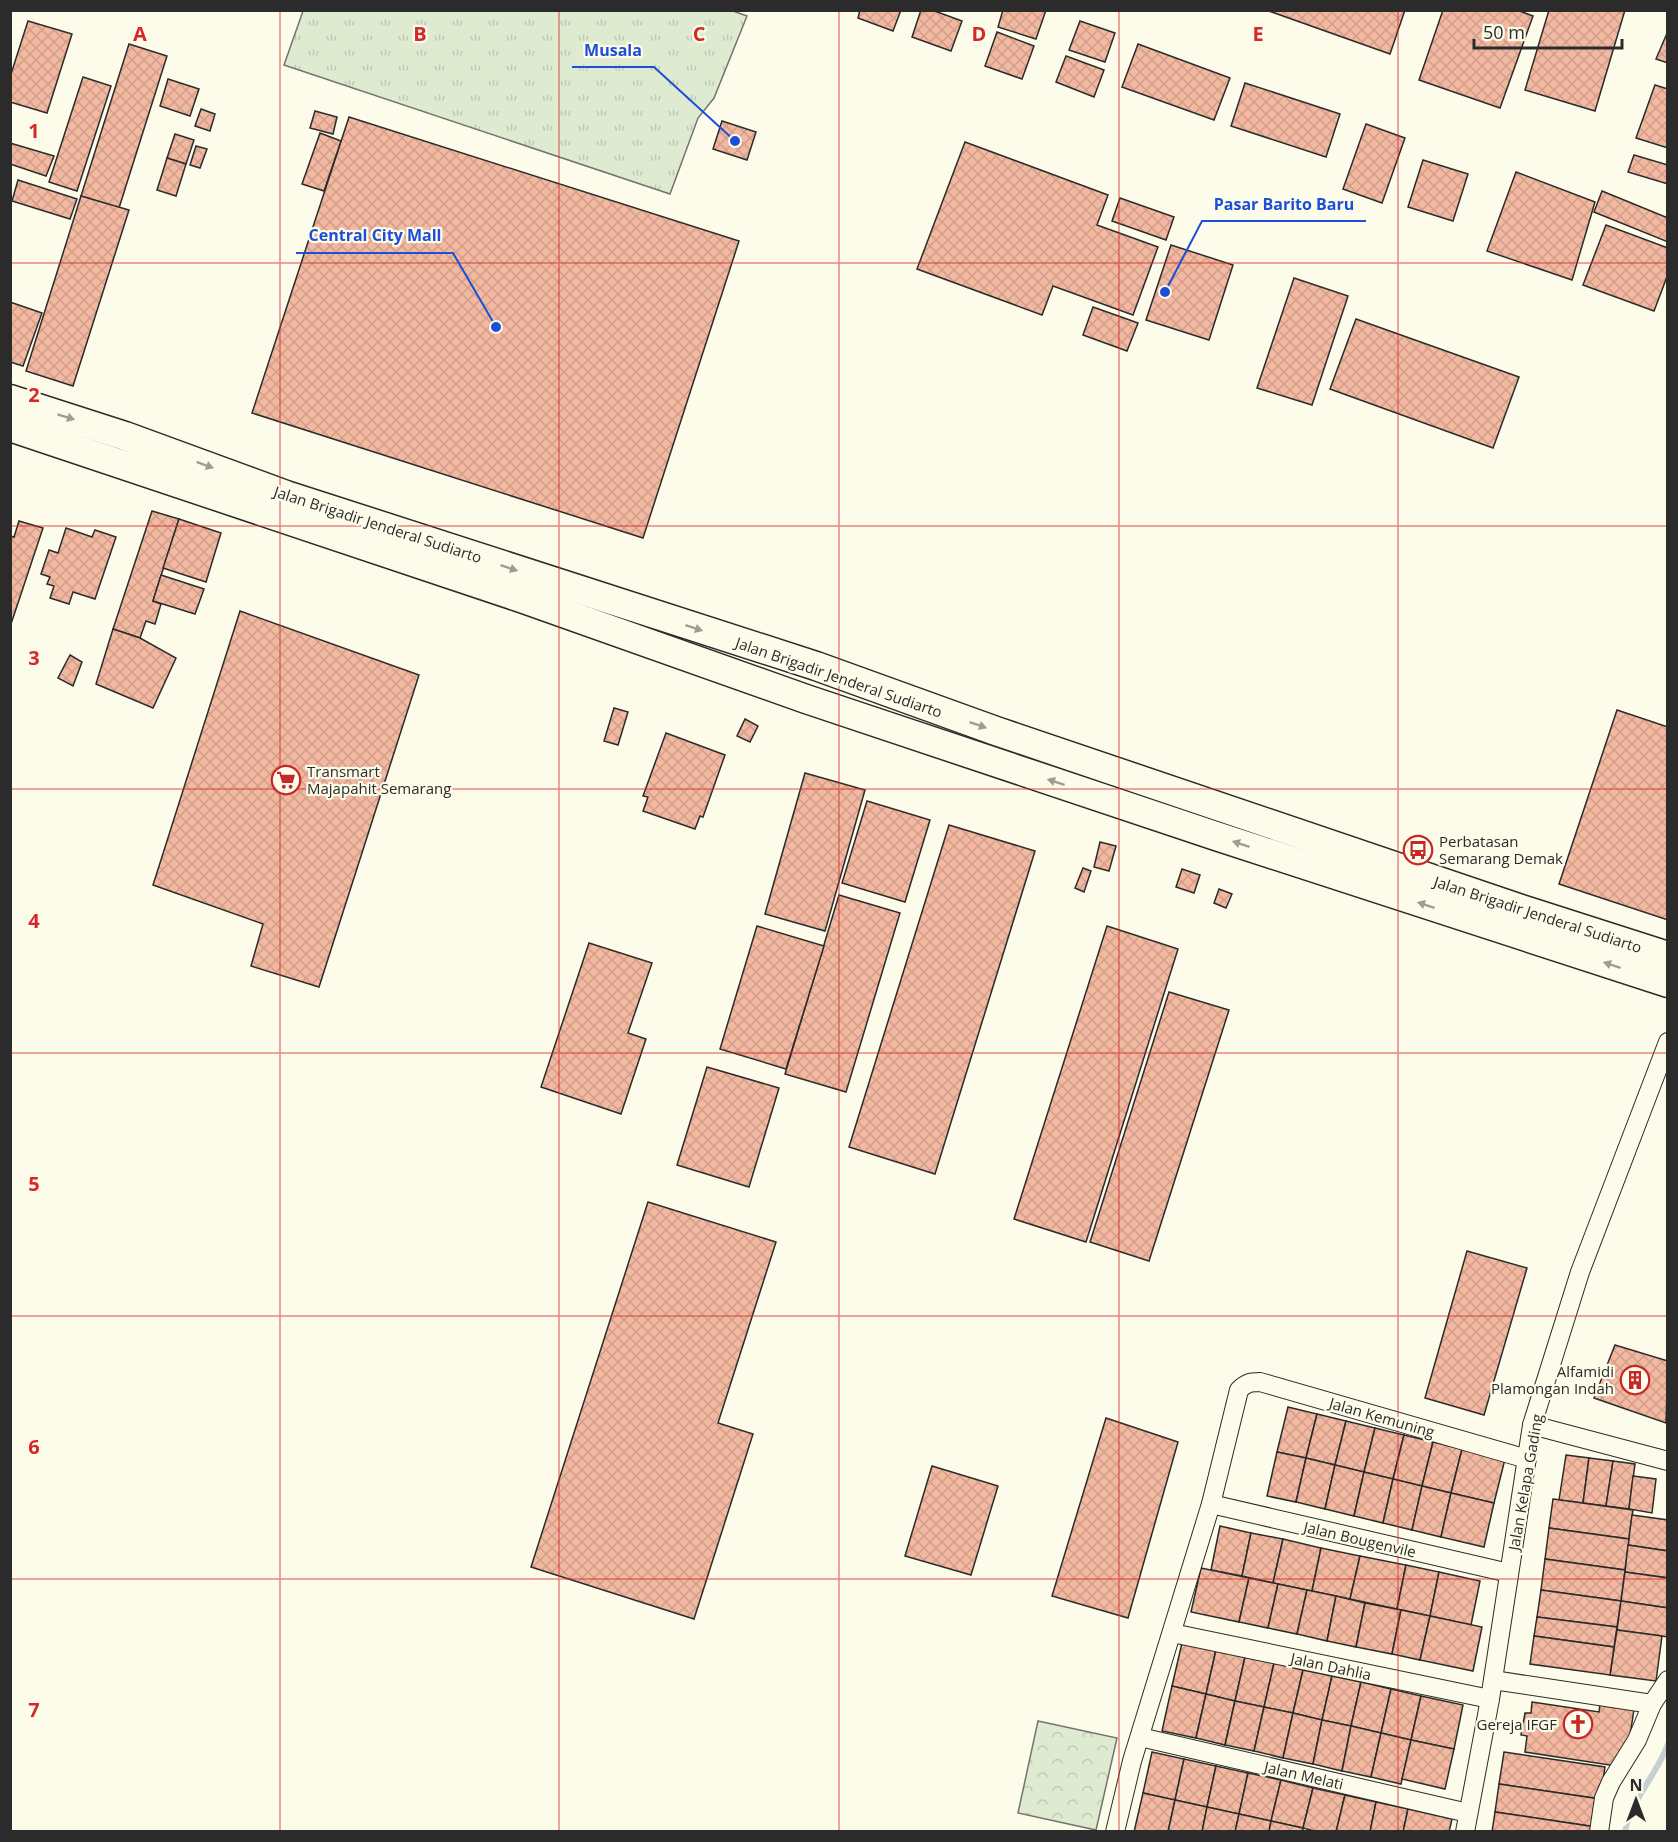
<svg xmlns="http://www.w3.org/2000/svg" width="1678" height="1842" font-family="'Open Sans',sans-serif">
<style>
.grass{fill:url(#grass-tufts);stroke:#74746e;stroke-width:1.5}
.forest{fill:url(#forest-crowns);stroke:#74746e;stroke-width:1.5}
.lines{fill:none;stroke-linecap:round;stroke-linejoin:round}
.stream{stroke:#c7d0d0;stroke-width:6}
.building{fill:url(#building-cross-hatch);stroke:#2b2b2b;stroke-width:1.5}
.street-casing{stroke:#2b2b2b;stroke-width:20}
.primary-casing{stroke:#2b2b2b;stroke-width:31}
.street{stroke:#fdfbea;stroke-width:18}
.primary{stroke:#fdfbea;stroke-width:28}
.oneway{fill:#9e9d94}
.grid{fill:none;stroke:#d62828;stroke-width:1.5;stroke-opacity:0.55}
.labels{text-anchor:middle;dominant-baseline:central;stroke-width:4.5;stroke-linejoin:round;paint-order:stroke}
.street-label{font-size:15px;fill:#2b2b2b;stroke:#fdfbea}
.poi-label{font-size:15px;fill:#2b2b2b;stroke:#fdfbea;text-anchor:start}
.grid-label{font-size:20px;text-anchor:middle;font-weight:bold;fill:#d62828;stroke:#fdfbea;stroke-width:4.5;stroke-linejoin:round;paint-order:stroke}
.leader{fill:none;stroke:#1d4ed8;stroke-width:2}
.callout-dot{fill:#1d4ed8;stroke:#fdfbea;stroke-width:2}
.callout-label{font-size:16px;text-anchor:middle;font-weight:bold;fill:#1d4ed8;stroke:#fdfbea;stroke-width:4.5;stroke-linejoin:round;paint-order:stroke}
</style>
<defs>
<pattern id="grass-tufts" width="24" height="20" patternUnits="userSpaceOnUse" patternTransform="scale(1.5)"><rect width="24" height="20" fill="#deebd1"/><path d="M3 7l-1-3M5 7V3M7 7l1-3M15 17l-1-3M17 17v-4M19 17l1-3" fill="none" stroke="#bfcab4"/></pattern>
<pattern id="forest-crowns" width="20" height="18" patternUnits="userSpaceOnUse" patternTransform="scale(1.5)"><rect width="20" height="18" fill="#deebd1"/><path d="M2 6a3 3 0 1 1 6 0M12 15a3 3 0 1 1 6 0" fill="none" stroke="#bfcab4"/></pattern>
<pattern id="building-cross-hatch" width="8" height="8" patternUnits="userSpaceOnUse" patternTransform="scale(1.5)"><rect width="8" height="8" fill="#f2b8a0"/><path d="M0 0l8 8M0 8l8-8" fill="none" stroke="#d09e8a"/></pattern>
</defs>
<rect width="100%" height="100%" fill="#fdfbea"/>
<polygon class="grass" points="733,11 747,16 714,98 698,118 670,194 284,65 303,11"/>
<polygon class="forest" points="1038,1721 1117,1738 1096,1830 1018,1813"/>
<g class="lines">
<path class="stream" d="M 1625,1832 C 1631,1799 1657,1775 1668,1744"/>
</g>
<g class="building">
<polygon points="860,10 901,10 893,31 858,18"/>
<polygon points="921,10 932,10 962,21 951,51 912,37"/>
<polygon points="1003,10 1046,10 1036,39 998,27"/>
<polygon points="1266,10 1405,10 1390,54"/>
<polygon points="1443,10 1517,10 1533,16 1500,108 1419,80"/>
<polygon points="1549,10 1625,10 1595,111 1525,90"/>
<polygon points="28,21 72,34 47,113 10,102 10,77"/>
<polygon points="1080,21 1115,33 1105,62 1069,50"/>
<polygon points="1668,31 1668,63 1656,59"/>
<polygon points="997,32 1034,46 1022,79 985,66"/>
<polygon points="129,44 167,56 119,208 81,196"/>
<polygon points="1138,44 1230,78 1214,120 1122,87"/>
<polygon points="1066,56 1104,70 1094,97 1056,82"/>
<polygon points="83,77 111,86 77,191 49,182"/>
<polygon points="168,79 199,89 190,116 160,106"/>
<polygon points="1245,83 1340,114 1326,157 1231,126"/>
<polygon points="1655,85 1668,89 1668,148 1636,138"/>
<polygon points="201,109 215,114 210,131 195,126"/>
<polygon points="315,111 337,117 333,134 310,128"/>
<polygon points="349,117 739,241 643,538 252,413"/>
<polygon points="722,121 756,132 747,160 713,149"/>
<polygon points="1366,124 1405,138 1382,203 1343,189"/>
<polygon points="320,133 341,141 324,191 302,184"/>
<polygon points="175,134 194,140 186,164 167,158"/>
<polygon points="965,142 1108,195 1097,225 1158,247 1133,315 1053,286 1042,315 917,269"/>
<polygon points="10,143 54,156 46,176 10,164"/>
<polygon points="196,146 207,149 200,168 190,165"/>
<polygon points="1634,155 1668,165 1668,184 1628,172"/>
<polygon points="167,158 186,164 176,196 157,190"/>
<polygon points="1423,160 1468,174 1453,221 1408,207"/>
<polygon points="1516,172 1595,202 1572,280 1487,251"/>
<polygon points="18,180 77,199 70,219 12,201"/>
<polygon points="1602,191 1668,218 1668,242 1594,212"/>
<polygon points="81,196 129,210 73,386 26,371"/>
<polygon points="1120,198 1174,217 1166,240 1112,221"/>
<polygon points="1606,225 1668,248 1668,274 1654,311 1583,285"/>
<polygon points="1171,245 1233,265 1209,340 1146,320"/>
<polygon points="1294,278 1348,296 1312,405 1257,388"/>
<polygon points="10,302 42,313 23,366 10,362"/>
<polygon points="1093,307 1138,323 1127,351 1083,335"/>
<polygon points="1356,319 1519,377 1493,448 1330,389"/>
<polygon points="152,511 179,519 153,601 161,604 155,624 146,621 140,638 113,629"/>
<polygon points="179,519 221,533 206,582 163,568"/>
<polygon points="19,521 43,528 10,627 10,536 14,537"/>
<polygon points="66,528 92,537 95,530 116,537 95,599 73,592 69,604 50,598 54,586 47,584 50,577 41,574 49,550 58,553"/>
<polygon points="161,575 204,589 195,614 153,601"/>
<polygon points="240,611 419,675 319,987 251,966 263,924 153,885"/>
<polygon points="113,629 140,638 176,658 153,708 96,684"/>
<polygon points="70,655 82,662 73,686 58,678"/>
<polygon points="614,708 628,712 618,745 604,741"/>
<polygon points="1617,710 1668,727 1668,920 1559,884"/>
<polygon points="745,719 758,726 750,742 737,736"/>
<polygon points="666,733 725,755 703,817 700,816 695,829 643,811 648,797 643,796"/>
<polygon points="805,773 865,790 825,931 765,914"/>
<polygon points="867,801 930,820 905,902 842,883"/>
<polygon points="949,825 1035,851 935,1174 849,1147"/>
<polygon points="1100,842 1116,846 1109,871 1094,867"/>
<polygon points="1083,868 1091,871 1084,892 1075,888"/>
<polygon points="1182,869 1200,875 1194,893 1176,887"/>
<polygon points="1219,889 1232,894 1226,908 1214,903"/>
<polygon points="839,895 900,913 846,1092 785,1074"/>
<polygon points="757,926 824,946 786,1069 720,1049"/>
<polygon points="1107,926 1178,949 1086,1242 1014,1219"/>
<polygon points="589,943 652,963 628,1033 646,1039 621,1114 541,1087"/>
<polygon points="1169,992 1229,1010 1149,1261 1090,1242"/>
<polygon points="707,1067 779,1088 749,1187 677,1165"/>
<polygon points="648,1202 776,1242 718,1423 753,1434 694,1619 531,1567"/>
<polygon points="1467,1251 1527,1268 1484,1415 1425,1398"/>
<polygon points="1615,1345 1668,1361 1666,1423 1594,1398"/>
<polygon points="1288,1407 1317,1414 1306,1458 1277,1452"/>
<polygon points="1317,1414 1346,1421 1335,1465 1306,1458"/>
<polygon points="1106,1418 1178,1442 1128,1618 1052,1596"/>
<polygon points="1346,1421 1375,1428 1364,1472 1335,1465"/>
<polygon points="1375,1428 1404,1435 1393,1479 1364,1472"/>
<polygon points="1404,1435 1433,1442 1422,1486 1393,1479"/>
<polygon points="1433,1442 1462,1449 1451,1493 1422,1486"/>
<polygon points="1462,1449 1505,1459 1494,1503 1451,1493"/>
<polygon points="1277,1452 1306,1458 1296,1502 1267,1496"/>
<polygon points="1566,1455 1589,1458 1583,1503 1559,1500"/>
<polygon points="1306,1458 1335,1465 1325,1509 1296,1502"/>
<polygon points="1589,1458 1613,1461 1606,1506 1583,1503"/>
<polygon points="1613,1461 1635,1464 1629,1509 1606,1506"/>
<polygon points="1335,1465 1364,1472 1354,1516 1325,1509"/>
<polygon points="932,1466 998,1486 971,1575 905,1556"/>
<polygon points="1364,1472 1393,1479 1383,1523 1354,1516"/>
<polygon points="1633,1476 1656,1479 1652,1513 1629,1509"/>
<polygon points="1393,1479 1422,1486 1412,1530 1383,1523"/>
<polygon points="1422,1486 1451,1493 1441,1537 1412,1530"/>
<polygon points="1451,1493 1494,1503 1484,1547 1441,1537"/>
<polygon points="1553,1499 1633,1510 1629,1539 1549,1528"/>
<polygon points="1632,1515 1668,1520 1668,1551 1628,1545"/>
<polygon points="1220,1526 1251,1533 1242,1576 1211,1570"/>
<polygon points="1549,1528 1629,1539 1625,1570 1545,1559"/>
<polygon points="1251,1533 1283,1539 1273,1583 1242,1576"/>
<polygon points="1283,1539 1321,1548 1312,1591 1273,1583"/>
<polygon points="1628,1545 1668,1551 1668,1578 1625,1572"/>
<polygon points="1321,1548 1360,1556 1350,1599 1312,1591"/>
<polygon points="1360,1556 1406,1565 1397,1609 1350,1599"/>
<polygon points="1545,1559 1625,1570 1621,1601 1541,1590"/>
<polygon points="1406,1565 1439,1572 1430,1616 1397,1609"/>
<polygon points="1201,1568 1249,1578 1239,1622 1191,1612"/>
<polygon points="1439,1572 1480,1581 1471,1625 1430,1616"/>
<polygon points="1625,1572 1668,1578 1668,1608 1621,1601"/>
<polygon points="1249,1578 1278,1584 1268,1628 1239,1622"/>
<polygon points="1278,1584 1307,1590 1297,1634 1268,1628"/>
<polygon points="1307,1590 1336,1596 1327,1641 1297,1634"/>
<polygon points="1541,1590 1621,1601 1617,1627 1537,1617"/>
<polygon points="1336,1596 1365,1603 1356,1647 1327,1641"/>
<polygon points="1621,1601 1668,1608 1668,1637 1617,1630"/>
<polygon points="1365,1603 1401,1610 1392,1654 1356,1647"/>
<polygon points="1401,1610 1430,1616 1420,1660 1392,1654"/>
<polygon points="1430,1616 1482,1627 1473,1671 1420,1660"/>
<polygon points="1537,1617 1617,1627 1614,1647 1534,1636"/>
<polygon points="1617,1630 1662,1636 1656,1681 1610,1675"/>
<polygon points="1534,1636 1614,1647 1610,1675 1530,1664"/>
<polygon points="1182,1643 1216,1650 1206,1694 1172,1686"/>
<polygon points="1216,1650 1245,1657 1235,1701 1206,1694"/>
<polygon points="1245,1657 1274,1663 1264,1707 1235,1701"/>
<polygon points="1274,1663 1303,1670 1293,1713 1264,1707"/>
<polygon points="1303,1670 1332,1676 1322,1720 1293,1713"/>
<polygon points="1332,1676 1361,1682 1351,1726 1322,1720"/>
<polygon points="1361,1682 1391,1689 1381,1733 1351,1726"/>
<polygon points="1172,1686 1206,1694 1196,1738 1162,1731"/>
<polygon points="1391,1689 1421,1696 1411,1740 1381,1733"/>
<polygon points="1206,1694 1235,1701 1225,1745 1196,1738"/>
<polygon points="1421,1696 1463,1705 1454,1749 1411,1740"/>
<polygon points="1235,1701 1264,1707 1254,1751 1225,1745"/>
<polygon points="1532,1702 1599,1712 1600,1704 1634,1709 1629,1743 1616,1766 1525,1752 1527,1736 1521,1735 1525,1713 1531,1713"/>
<polygon points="1264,1707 1293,1713 1283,1758 1254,1751"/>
<polygon points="1293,1713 1322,1720 1313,1764 1283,1758"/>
<polygon points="1322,1720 1351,1726 1342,1771 1313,1764"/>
<polygon points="1351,1726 1381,1733 1371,1777 1342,1771"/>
<polygon points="1381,1733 1411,1740 1401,1784 1371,1777"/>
<polygon points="1411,1740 1454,1749 1445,1789 1402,1779"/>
<polygon points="1152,1752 1184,1759 1175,1800 1143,1793"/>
<polygon points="1504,1752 1605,1767 1600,1799 1499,1784"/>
<polygon points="1184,1759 1216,1766 1207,1807 1175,1800"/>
<polygon points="1216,1766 1248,1773 1239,1814 1207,1807"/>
<polygon points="1248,1773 1281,1780 1271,1821 1239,1814"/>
<polygon points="1281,1780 1313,1788 1303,1828 1271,1821"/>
<polygon points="1499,1784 1600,1799 1596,1827 1495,1812"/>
<polygon points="1313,1788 1345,1795 1336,1832 1318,1832 1303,1828"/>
<polygon points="1143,1793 1175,1800 1168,1832 1134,1832"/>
<polygon points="1345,1795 1376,1802 1370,1832 1336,1832"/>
<polygon points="1175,1800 1207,1807 1202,1832 1168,1832"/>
<polygon points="1376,1802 1408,1809 1403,1832 1370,1832"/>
<polygon points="1207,1807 1239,1814 1235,1832 1202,1832"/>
<polygon points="1408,1809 1452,1819 1449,1832 1403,1832"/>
<polygon points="1495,1812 1596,1827 1595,1832 1492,1832"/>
<polygon points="1239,1814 1271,1821 1269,1832 1235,1832"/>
<polygon points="1271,1821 1303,1828 1303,1832 1269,1832"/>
</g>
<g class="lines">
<g class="street-casing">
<g id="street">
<polyline points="1532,1425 1668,1461"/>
<polyline points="1211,1504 1509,1573"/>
<polyline points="1172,1633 1490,1699"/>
<polyline points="1493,1680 1652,1704 1668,1680"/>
<polyline points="1140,1737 1468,1813"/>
<path d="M 1115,1832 L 1132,1761 L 1211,1504 L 1239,1390 C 1246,1383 1250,1382 1260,1382 L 1527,1459"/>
<polyline points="1465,1832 1490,1699 1532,1425 1580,1272 1668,1042"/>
<polyline points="1599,1832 1604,1798 1611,1782 1637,1740 1652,1704"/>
</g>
</g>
<g class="primary-casing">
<g id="primary">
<polyline points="10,399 125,436 286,495 816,666 996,731 1521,909 1668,956"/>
<polyline points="10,427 521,598 806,699 1216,836 1668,983"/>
</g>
</g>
<use href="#street" class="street"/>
<use href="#primary" class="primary"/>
</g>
<defs><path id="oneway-solid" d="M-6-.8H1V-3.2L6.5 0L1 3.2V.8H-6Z" transform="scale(1.5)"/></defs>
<g class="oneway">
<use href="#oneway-solid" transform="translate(66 417) rotate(17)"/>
<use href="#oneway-solid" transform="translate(205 465) rotate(20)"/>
<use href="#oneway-solid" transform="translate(509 568) rotate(18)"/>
<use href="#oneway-solid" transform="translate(694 628) rotate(18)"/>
<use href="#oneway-solid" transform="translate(978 725) rotate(19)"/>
<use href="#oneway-solid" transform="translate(1056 782) rotate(-162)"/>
<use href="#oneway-solid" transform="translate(1241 844) rotate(-162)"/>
<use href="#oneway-solid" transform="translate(1426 905) rotate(-162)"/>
<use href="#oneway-solid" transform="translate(1612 965) rotate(-162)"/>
</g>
<path class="grid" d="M 280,10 L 280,1832M 559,10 L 559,1832M 839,10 L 839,1832M 1119,10 L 1119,1832M 1398,10 L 1398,1832M 10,263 L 1668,263M 10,526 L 1668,526M 10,789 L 1668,789M 10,1053 L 1668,1053M 10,1316 L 1668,1316M 10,1579 L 1668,1579"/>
<defs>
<g id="supermarket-ring" transform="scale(1.5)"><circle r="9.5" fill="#fdfbea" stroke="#c62828" stroke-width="1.5"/><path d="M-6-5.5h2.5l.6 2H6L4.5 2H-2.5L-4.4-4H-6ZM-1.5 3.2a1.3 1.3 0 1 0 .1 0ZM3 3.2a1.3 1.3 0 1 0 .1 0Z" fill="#c62828"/></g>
<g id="bus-ring" transform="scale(1.5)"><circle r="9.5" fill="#fdfbea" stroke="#c62828" stroke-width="1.5"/><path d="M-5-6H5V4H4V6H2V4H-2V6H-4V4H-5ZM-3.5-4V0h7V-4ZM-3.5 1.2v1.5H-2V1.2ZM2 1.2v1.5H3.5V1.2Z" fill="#c62828"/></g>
<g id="building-ring" transform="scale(1.5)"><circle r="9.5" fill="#fdfbea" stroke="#c62828" stroke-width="1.5"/><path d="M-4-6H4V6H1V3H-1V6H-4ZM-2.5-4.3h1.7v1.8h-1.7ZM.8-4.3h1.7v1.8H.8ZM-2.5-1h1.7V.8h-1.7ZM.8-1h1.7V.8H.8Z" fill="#c62828"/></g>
<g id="church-ring" transform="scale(1.5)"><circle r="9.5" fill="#fdfbea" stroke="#c62828" stroke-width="1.5"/><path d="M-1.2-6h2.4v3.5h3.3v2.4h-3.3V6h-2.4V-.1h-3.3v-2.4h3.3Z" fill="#c62828"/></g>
</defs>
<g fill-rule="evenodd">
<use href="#supermarket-ring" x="286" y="780"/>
<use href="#bus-ring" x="1418" y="850"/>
<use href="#building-ring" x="1635" y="1380"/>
<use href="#church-ring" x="1578" y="1724"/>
</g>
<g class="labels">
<g class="street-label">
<text transform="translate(378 524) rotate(18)">Jalan Brigadir Jenderal Sudiarto</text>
<text transform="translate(839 677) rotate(19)">Jalan Brigadir Jenderal Sudiarto</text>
<text transform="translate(1538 914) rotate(18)">Jalan Brigadir Jenderal Sudiarto</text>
<text transform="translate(1382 1417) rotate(16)">Jalan Kemuning</text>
<text transform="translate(1525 1482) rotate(-80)">Jalan Kelapa Gading</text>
<text transform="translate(1360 1539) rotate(13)">Jalan Bougenvile</text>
<text transform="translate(1331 1666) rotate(12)">Jalan Dahlia</text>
<text transform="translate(1304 1775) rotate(13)">Jalan Melati</text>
</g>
<g class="poi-label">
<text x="307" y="771">Transmart<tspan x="307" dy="17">Majapahit Semarang</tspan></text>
<text x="1439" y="841">Perbatasan<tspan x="1439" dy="17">Semarang Demak</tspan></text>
<text x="1614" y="1371" text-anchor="end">Alfamidi<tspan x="1614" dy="17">Plamongan Indah</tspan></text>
<text x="1557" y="1724" text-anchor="end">Gereja IFGF</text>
</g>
</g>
<g class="grid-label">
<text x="140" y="41">A</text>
<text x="420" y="41">B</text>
<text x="699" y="41">C</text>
<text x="979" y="41">D</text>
<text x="1258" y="41">E</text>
<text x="34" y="138">1</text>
<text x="34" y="402">2</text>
<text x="34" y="665">3</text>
<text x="34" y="928">4</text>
<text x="34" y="1191">5</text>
<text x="34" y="1454">6</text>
<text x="34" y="1717">7</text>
</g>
<path class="leader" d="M735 141L654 67H572M1165 292L1202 221H1366M496 327L453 253H296"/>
<g class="callout-dot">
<circle cx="735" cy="141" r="6"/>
<circle cx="1165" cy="292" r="6"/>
<circle cx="496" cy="327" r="6"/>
</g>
<g class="callout-label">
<text x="613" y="56">Musala</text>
<text x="1284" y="210">Pasar Barito Baru</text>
<text x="375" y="241">Central City Mall</text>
</g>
<rect width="1678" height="1842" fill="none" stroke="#2b2b2b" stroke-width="24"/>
<g transform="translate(1636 1800)" stroke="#fdfbea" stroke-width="4.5" paint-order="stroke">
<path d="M0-4.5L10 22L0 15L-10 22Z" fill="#2b2b2b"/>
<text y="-9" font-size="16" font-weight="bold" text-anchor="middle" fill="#2b2b2b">N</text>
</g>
<path d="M1474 39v9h148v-9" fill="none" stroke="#2b2b2b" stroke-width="3"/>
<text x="1483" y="39" font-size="18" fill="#2b2b2b" stroke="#fdfbea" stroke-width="4.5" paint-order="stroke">50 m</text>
</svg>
